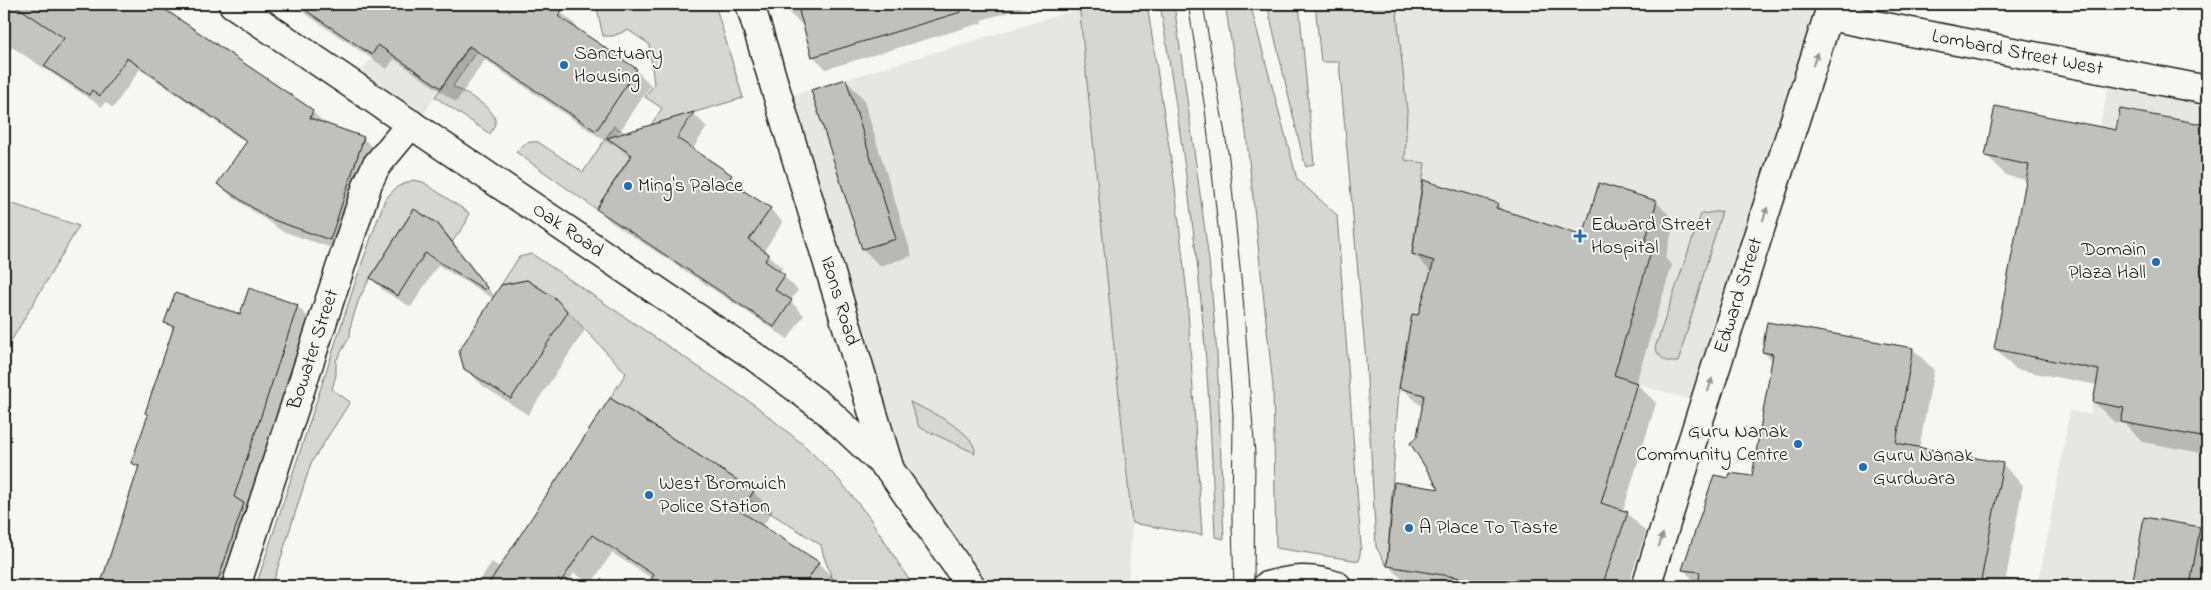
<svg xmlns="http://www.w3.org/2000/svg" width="2211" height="590" font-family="'Indie Flower',sans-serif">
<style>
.built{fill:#e6e6e2}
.green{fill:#d6d6d2;stroke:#797977}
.shadow{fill:#0003;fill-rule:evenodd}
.building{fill:#c0c0bd;stroke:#1c1c1c}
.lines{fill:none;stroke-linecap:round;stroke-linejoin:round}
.minor-casing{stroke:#1c1c1c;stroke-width:31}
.tertiary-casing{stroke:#1c1c1c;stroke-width:31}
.minor{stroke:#f6f6f2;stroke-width:28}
.tertiary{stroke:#f6f6f2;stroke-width:28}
.tram{stroke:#1c1c1c;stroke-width:1}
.oneway{fill:#949492}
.poi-dot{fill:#1f6fb2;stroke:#f6f6f2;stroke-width:2}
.labels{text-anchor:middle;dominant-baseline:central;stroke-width:4;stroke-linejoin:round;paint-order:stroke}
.poi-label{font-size:20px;fill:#1c1c1c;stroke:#f6f6f2;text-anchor:start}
.street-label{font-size:20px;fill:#1c1c1c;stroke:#f6f6f2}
</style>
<rect width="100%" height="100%" fill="#f6f6f2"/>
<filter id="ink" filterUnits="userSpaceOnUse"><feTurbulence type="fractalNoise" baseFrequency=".02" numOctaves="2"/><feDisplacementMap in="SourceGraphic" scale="10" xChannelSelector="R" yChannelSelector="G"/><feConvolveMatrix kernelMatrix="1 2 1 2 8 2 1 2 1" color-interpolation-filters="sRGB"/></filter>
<g filter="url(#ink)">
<g class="built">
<polygon points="407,4 498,4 415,127 353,85"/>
<polygon points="1396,4 1832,4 1703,404 1397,310 1407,110"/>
<polygon points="1079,9 1132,523 1128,586 968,586 890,470 780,99"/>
<polygon points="2111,72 2207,90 2207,586 2038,586 2070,411 2090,415 2112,298 2067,289"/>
</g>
<g class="green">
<polygon points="576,4 715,4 743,98 651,125 662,108 645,97 654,84 649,44 628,30 613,36 603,36 597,8 572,10"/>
<polygon points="1079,4 1147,4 1174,179 1187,294 1202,535 1132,523"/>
<path d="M 1160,4 L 1174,4 L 1209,260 L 1217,354 L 1224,539 L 1215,537 C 1212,445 1207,353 1197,262 C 1187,176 1174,90 1160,4 Z"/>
<polygon points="1225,4 1250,4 1297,179 1337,215 1361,546 1359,561 1276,548 1273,386 1246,132"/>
<polygon points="1267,4 1299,4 1314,164 1306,167 1302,154"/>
<polygon points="1315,4 1396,4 1407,110 1405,160 1425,163 1412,253 1435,261 1399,388 1387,566 1376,547 1366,361 1339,62 1321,62"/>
<path d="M 491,15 L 497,20 L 453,86 C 464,93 494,107 495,120 C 496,125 492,130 490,134 L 435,97 Z"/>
<path d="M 614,126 L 639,143 L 596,209 L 516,152 C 523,144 527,141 538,142 L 583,172 Z"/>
<polygon points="413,180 423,182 469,213 466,223 452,242 438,224 419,212 410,215 370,278 359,299 351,324 350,336 336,361 336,375 332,389 350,402 311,463 272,586 256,586 358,274 385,199 397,187"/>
<polygon points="4,201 79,226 4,353"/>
<path d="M 1722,211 L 1678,362 C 1665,363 1661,359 1655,348 L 1701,214 Z"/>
<polygon points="532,254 756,406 806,447 840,481 869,517 913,586 835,586 824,557 821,545 748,499 754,491 610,398 626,373 555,298 527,280 501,285 519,257"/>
<path d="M 910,402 C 928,411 976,431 975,453 L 919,427 Z"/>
</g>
<g class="shadow">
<polygon points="4,4 155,4 312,111 325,124 363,138 376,151 343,252 282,231 231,196 219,184 247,143 140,69 113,108 105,102 102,107 12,47 4,65"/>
<path d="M 291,4 L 551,4 L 576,25 L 574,28 L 636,70 L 651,85 L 616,137 L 694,114 L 707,127 L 692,150 L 731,176 L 745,190 L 743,192 L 770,209 L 783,222 L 764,251 L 782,268 L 780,273 L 798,290 L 790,301 L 804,315 L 788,339 L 611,222 L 598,209 L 631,158 L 613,142 L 611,145 L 485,60 L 456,102 L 394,59 L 387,69 ZM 678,135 L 681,135 L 675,144 L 673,143 Z"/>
<polygon points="787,4 1037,4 981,20 982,23 826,69 813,56 805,27 791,15"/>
<polygon points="846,81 863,98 912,256 880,266 863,249"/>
<polygon points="2121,110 2207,127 2207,454 2143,442 2125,424 2114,422 2094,402 2097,385 2015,369 1995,349 2027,180 2007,176 1986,156 2117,131"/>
<polygon points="1656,202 1675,221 1665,258 1672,265 1636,383 1656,403 1623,511 1627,513 1646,532 1628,586 1408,585 1389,566 1442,491 1419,437 1423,408 1401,387 1432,273 1413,253 1497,204 1505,212 1584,237"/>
<polygon points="438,225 451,239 495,297 554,299 585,330 528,415 483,386 465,368 494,299 438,265 411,307 384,291 371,278"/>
<polygon points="297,306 310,319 247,508 256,517 233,586 101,586 139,469 133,463 149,416 174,331 166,323 240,316"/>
<polygon points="1913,349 1934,370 1919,449 2002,464 2023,485 2006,578 2039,586 1699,586 1683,569 1730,479 1753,477 1773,361 1763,352"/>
<polygon points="610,399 753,492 773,511 762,527 818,563 838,582 835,586 652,586 650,584 653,579 612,553 591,584 574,573 566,586 476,586 492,562 501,568"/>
<polygon points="2145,518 2207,529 2207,586 2133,586"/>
</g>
<g class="building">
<polygon points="13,4 157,4 313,110 310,118 364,137 330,240 268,218 217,184 247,141 127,58 100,96 92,90 89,95 44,66 64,38"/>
<polygon points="296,4 567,4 558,16 637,69 596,131 469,46 441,88 378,45 372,55"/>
<polygon points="797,4 960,4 961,12 812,57"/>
<polygon points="846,79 896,239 862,249 811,90"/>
<polygon points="1995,106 2116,130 2120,109 2207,125 2207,438 2121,422 2124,408 2093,402 2099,370 1994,349 2029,165 1985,156"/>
<polygon points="694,112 677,138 732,175 728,181 771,208 749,240 769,254 765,261 785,275 775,290 792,300 774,327 596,209 632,155 607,138"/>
<polygon points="1423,180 1498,203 1496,208 1583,236 1599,183 1657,201 1645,242 1653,245 1614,375 1637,383 1601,503 1628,512 1602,586 1511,586 1387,566 1394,482 1439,489 1410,443 1417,437 1424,395 1399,388 1412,314 1418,315 1434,261 1412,254"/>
<polygon points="414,209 438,224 487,288 485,290 425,253 398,296 370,278"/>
<polygon points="527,280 555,298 568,312 511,399 464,369 459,351 501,285"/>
<polygon points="249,288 298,305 234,497 244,503 216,586 100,586 139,466 131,463 148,415 145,413 174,326 164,323 175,293 240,314"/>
<polygon points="1767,322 1913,348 1896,443 2003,463 1980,586 1698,586 1700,572 1682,570 1714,475 1729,478 1730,473 1752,476 1773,354 1762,352"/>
<polygon points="610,398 754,491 740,511 819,562 804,586 647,586 654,575 592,535 558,586 487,586"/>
<polygon points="2144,517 2200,527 2190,586 2132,586"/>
</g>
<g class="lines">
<g class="minor-casing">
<g id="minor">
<path id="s1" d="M 233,4 L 755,357 L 826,410 L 890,470"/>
<path id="s2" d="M 1829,16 L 2207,90"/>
<path id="s3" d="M 236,586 L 368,183 L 376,166 L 411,124"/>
<path d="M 1267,586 C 1292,579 1312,577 1337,586"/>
<path id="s4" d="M 1646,586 L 1832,4"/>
</g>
</g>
<g class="tertiary-casing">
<g id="tertiary">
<path id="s5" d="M 750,4 L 890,470 L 971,586"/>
</g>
</g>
<use href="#minor" class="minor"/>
<use href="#tertiary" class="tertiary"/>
<g class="tram">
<polyline points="1188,4 1205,109 1222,263 1233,415 1232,527 1234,586"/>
<polyline points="1203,4 1229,158 1243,298 1255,454 1254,586"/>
</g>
</g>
<defs><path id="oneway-solid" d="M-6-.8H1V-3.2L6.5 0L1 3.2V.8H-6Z" transform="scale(1.25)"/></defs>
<g class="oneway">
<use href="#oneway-solid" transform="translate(1815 59) rotate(-72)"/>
<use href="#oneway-solid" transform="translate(1765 214) rotate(-72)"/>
<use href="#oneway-solid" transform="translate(1710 385) rotate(-72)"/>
<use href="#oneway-solid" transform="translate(1661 540) rotate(-72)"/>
</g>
</g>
<g class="poi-dot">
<circle cx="564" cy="65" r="5"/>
<circle cx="628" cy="186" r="5"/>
<path d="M1577.5 228.5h5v5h5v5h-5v5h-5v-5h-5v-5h5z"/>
<circle cx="2156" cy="262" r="5"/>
<circle cx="1798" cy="444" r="5"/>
<circle cx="1863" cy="467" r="5"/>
<circle cx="649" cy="495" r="5"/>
<circle cx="1409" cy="528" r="5"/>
</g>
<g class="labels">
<g class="poi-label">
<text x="574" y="54">Sanctuary<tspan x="574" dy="23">Housing</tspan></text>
<text x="638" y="186">Ming's Palace</text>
<text x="1591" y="225">Edward Street<tspan x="1591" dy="23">Hospital</tspan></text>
<text x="2146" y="250" text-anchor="end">Domain<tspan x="2146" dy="23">Plaza Hall</tspan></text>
<text x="1788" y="432" text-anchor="end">Guru Nanak<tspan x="1788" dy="23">Community Centre</tspan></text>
<text x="1873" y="456">Guru Nanak<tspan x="1873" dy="23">Gurdwara</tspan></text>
<text x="659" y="484">West Bromwich<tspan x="659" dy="23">Police Station</tspan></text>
<text x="1419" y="528">A Place To Taste</text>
</g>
<g class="street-label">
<text stroke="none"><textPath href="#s2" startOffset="192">Lombard Street West</textPath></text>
<text stroke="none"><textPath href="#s1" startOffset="404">Oak Road</textPath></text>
<text stroke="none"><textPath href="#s4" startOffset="305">Edward Street</textPath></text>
<text stroke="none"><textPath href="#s5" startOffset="310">Izons Road</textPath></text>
<text stroke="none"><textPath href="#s3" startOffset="249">Bowater Street</textPath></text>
</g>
</g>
<rect width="2211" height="590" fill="none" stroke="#f6f6f2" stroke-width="20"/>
<rect x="10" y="10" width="2191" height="570" fill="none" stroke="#1c1c1c" stroke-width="2" filter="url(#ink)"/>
</svg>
